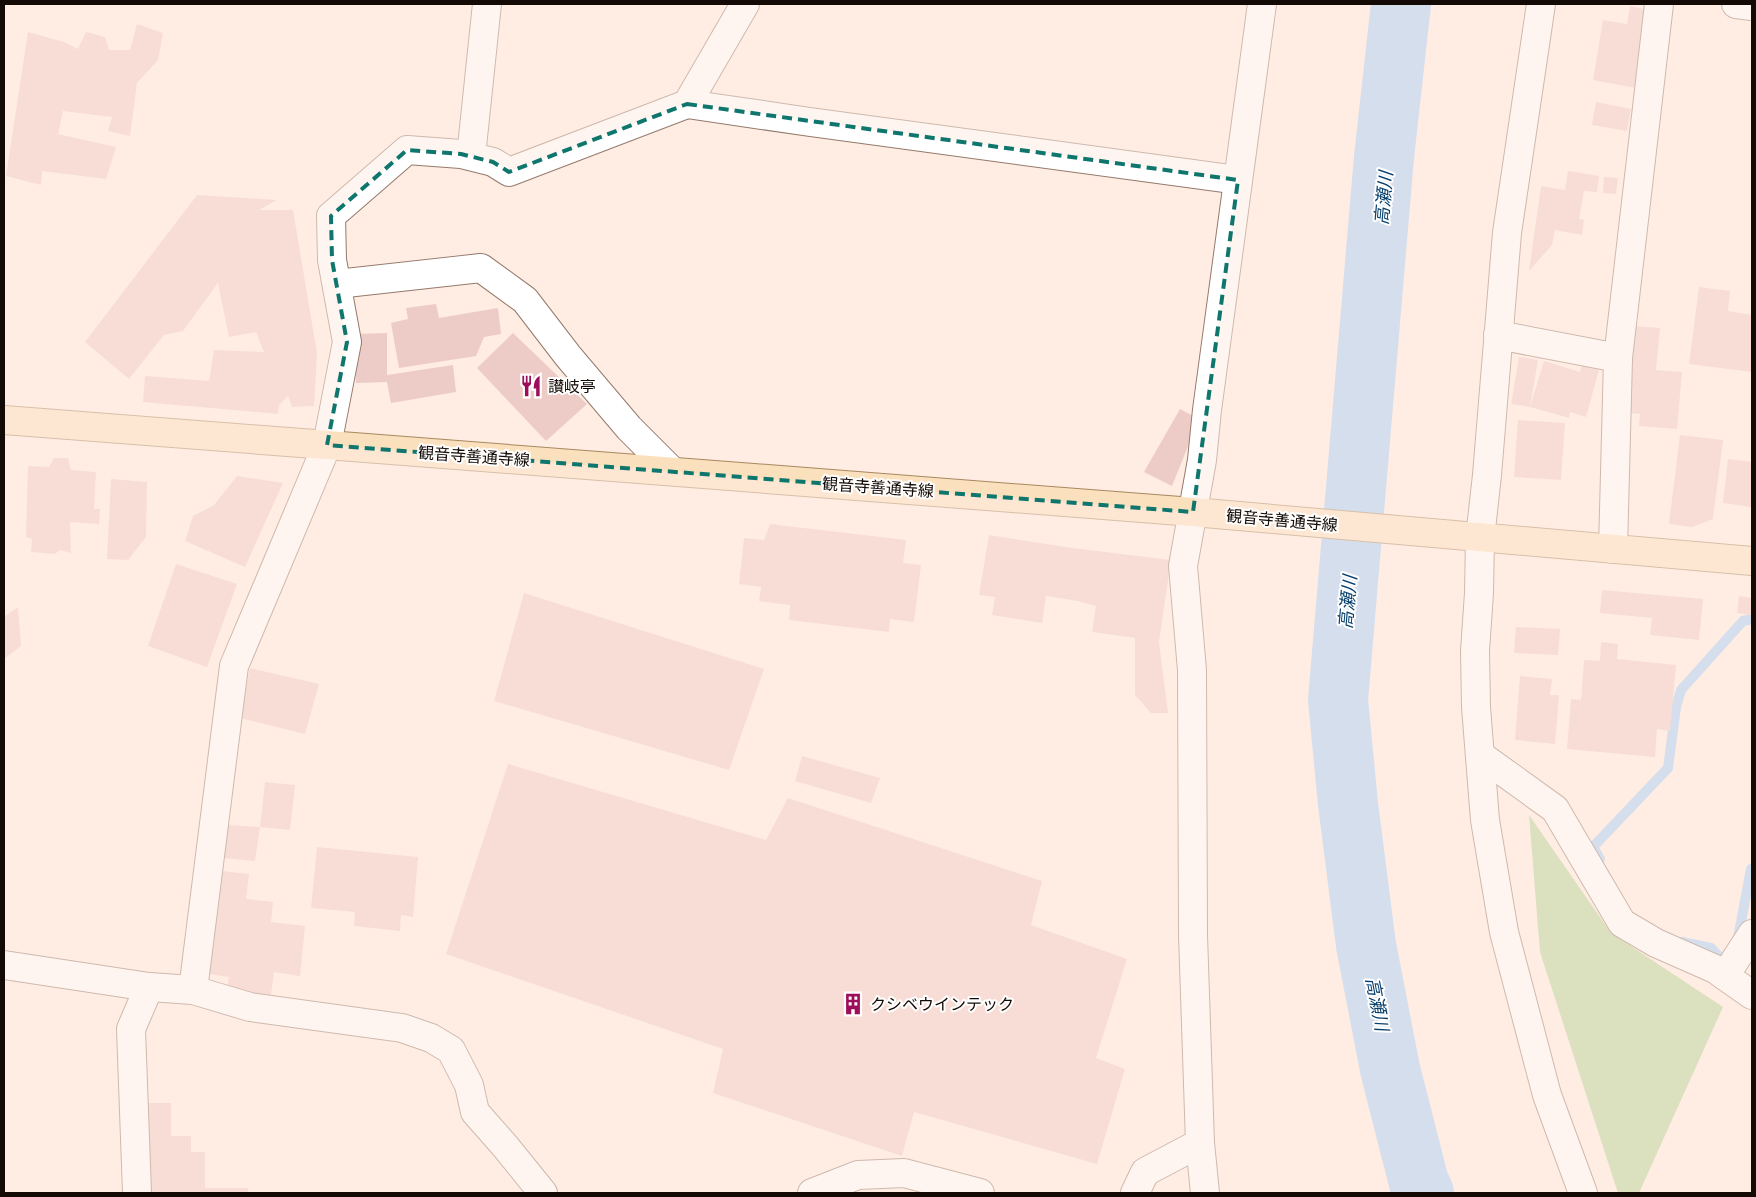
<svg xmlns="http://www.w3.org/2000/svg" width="1756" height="1197" font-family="Ubuntu,'Noto Sans JP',sans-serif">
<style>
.green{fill:#b0d092}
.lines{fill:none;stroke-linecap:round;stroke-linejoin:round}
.stream{stroke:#a2cdf8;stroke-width:10}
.river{stroke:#a2cdf8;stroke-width:60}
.building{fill:#edcbc6}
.street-casing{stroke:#947a6b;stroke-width:30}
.primary-casing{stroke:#a88860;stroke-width:30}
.street{stroke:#fff;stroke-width:28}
.primary{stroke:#fbe0bd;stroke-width:28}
.marked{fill:none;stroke:#0f766e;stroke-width:4;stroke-dasharray:10 6;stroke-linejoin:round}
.labels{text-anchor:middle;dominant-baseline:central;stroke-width:4;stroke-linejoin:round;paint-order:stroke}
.poi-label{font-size:16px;fill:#130a05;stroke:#fff;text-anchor:start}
.street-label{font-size:16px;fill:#130a05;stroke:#fff}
.water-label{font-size:18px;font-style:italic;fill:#08406d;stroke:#fff}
</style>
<rect width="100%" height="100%" fill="#ffede3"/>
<polygon class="green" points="1529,815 1611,933 1723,1007 1639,1193 1618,1193 1540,952"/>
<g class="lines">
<g class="stream">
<polyline points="1600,859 1593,847 1668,768 1676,707 1681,690 1743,621 1752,619"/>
<polyline points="1738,938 1751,869"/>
<polyline points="1682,942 1711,948 1722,960 1727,954"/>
</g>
<polyline class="river" points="1401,4 1384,157 1338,700 1348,804 1366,945 1390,1069 1419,1183 1424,1193"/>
</g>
<g class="building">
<polygon points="1630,6 1649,10 1636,88 1593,80 1603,20 1627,24"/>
<polygon points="137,24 163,33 158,60 137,83 130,136 108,131 112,117 63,111 58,134 116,147 106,179 42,171 41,185 6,176 28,32 64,42 78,49 86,32 105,37 109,50 130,50"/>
<polygon points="1596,102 1631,109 1627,131 1592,125"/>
<polygon points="1568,171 1599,176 1597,192 1584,191 1579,219 1584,220 1582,235 1555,230 1552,245 1529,271 1541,186 1565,190"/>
<polygon points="1604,177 1618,178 1616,194 1603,193"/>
<polygon points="197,195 277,200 259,210 293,210 317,353 314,406 292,407 288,396 279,405 278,414 143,402 145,376 209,381 214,350 264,352 256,332 229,337 218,283 183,331 164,335 129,379 85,342"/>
<polygon points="1699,287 1730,291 1728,311 1752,315 1752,372 1689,364"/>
<polygon points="436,304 439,318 498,308 501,334 484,337 476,356 399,368 391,323 408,319 406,308"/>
<polygon points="1634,326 1660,328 1656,370 1682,372 1677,429 1639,426 1640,414 1627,413"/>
<polygon points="387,333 387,375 453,365 456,392 391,403 387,382 356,383 354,334"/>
<polygon points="513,333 587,404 546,441 477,368"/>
<polygon points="1519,357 1538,360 1530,407 1544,361 1580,372 1582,364 1599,370 1586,417 1570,412 1569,418 1530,407 1511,404"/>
<polygon points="1180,409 1199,419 1172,486 1144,472"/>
<polygon points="1518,420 1565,423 1561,480 1514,477"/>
<polygon points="1680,435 1723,440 1713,519 1692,527 1669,524"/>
<polygon points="54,458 68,458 71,470 96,472 94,509 100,509 99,524 70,522 71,553 60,550 55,554 31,552 32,539 26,537 28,466 49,467"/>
<polygon points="1728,459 1752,462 1751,507 1723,503"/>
<polygon points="237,476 283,483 245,567 185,541 193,516 214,505"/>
<polygon points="111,479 147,482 146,537 128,560 107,559"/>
<polygon points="770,524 906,540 903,563 921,565 914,622 890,619 889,632 789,620 790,605 759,601 761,587 739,584 744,538 764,540"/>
<polygon points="989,535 1072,548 1171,560 1159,642 1168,713 1151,713 1135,695 1135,638 1092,632 1096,606 1078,601 1046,596 1042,623 992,615 995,597 979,595"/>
<polygon points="176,564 237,584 207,667 148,646"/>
<polygon points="1602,590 1703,599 1699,640 1650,635 1652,618 1600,613"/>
<polygon points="524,593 764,669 729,770 494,701"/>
<polygon points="1739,596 1752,598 1752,615 1737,613"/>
<polygon points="18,607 21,646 4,659 4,617"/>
<polygon points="1516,627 1560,629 1558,655 1514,653"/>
<polygon points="1601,642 1618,644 1617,659 1676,665 1670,731 1657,729 1655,757 1567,749 1571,699 1581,700 1584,660 1600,661"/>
<polygon points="250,668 319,684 305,734 240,718"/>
<polygon points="1520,676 1552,679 1550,695 1559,695 1555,744 1515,740"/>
<polygon points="802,756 880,778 871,803 795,781"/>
<polygon points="508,764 766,840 788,798 1042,881 1031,925 1127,959 1096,1058 1125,1069 1097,1164 914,1112 902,1156 713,1093 723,1049 446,954"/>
<polygon points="265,782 295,785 290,830 260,827 255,861 223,858 227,825 260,827"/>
<polygon points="317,847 418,857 413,917 401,915 400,931 354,926 355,912 311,908"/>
<polygon points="213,870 249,874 246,899 273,902 271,922 305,926 300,976 274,972 271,995 227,990 229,977 202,973"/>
<polygon points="146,1103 171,1103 171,1136 191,1136 191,1152 205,1152 205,1188 248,1188 248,1193 146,1193"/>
</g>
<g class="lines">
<g class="street-casing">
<g id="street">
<polyline points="1541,4 1507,233 1487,475 1480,538 1479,593 1475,651 1476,707 1485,820 1504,932 1547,1095 1583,1193"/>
<polyline points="1736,4 1752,6"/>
<polyline points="687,104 810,122 1238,180"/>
<polyline points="471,156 487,4"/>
<polyline points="337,284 481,268 525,300 568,356 629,428 672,471"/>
<polyline points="1498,335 1618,358"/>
<polyline points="1613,549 1618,358 1659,4"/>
<polyline points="1480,755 1555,809 1622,923 1656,943 1715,969 1752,995"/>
<polyline points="4,965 149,987 193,990 250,1007 402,1028 431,1038 451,1050 469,1085 475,1112 505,1146 543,1193"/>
<polyline points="1725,976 1752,934"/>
<polyline points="193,990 234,666 327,445 347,342 332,260 331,216 407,150 461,154 493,162 509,172 687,104 745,4"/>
<polyline points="137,1193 131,1029 149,987"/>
<polyline points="812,1193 858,1175 904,1173 980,1193"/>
<polyline points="1135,1193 1145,1172 1200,1143"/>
<polyline points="1205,1193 1200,1143 1193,935 1192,670 1183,566 1202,460 1207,410 1262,4"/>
</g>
</g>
<g class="primary-casing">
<polyline id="primary" points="4,420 1193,512 1752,561"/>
</g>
<use href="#street" class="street"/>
<use href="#primary" class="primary"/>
</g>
<path d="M0 0H1756V1197H0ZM 687,104 L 1238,180 L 1193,512 L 327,445 L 347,342 L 332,260 L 331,216 L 407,150 L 461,154 L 493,162 L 509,172 Z" fill="#ffede3" fill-opacity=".55" fill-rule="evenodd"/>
<path class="marked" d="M 687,104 L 1238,180 L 1193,512 L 327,445 L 347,342 L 332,260 L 331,216 L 407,150 L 461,154 L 493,162 L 509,172 Z"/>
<defs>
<g id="restaurant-bare" transform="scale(1.725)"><path d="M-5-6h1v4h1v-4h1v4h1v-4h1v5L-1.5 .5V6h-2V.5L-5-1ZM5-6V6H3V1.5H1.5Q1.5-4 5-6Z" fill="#9d0d59" stroke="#fff" stroke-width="2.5" paint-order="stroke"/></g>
<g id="building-bare" transform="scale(1.725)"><path d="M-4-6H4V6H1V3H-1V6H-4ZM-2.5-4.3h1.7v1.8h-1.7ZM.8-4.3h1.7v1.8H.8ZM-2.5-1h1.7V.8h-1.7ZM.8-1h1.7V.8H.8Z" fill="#9d0d59" stroke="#fff" stroke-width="2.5" paint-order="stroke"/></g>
</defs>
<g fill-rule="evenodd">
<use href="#restaurant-bare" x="531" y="386"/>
<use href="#building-bare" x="853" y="1004"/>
</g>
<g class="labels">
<g class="poi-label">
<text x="548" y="386">讃岐亭</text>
<text x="870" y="1004">クシベウインテック</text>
</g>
<g class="street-label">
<text transform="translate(474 456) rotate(4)">観音寺善通寺線</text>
<text transform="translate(878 487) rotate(4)">観音寺善通寺線</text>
<text transform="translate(1282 520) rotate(5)">観音寺善通寺線</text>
</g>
<g class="water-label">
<text transform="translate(1383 198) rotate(-85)">高瀬川</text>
<text transform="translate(1347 602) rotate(-85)">高瀬川</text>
<text transform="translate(1378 1004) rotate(79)">高瀬川</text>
</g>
</g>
<rect width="1756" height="1197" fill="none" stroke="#130a05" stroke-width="10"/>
</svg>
